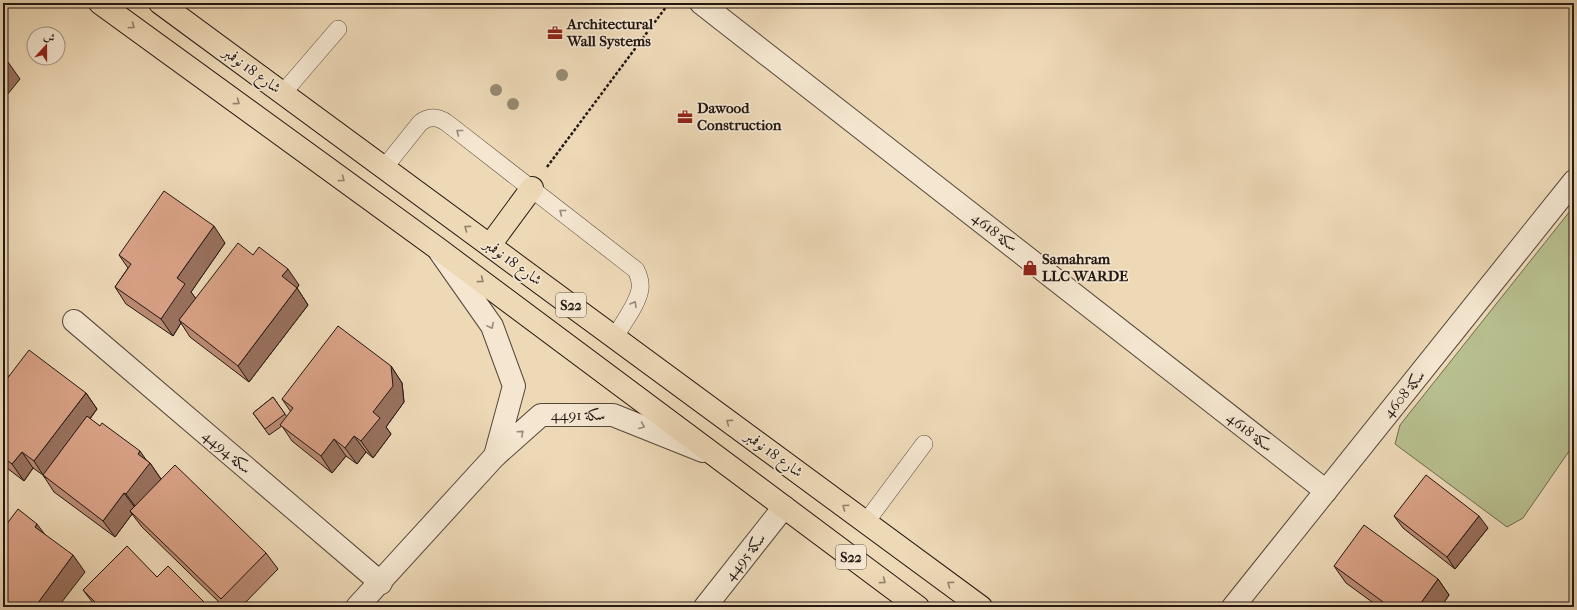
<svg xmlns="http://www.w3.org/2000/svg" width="1577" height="610" font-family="'IM FELL French Canon',Amiri,serif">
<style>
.green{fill:#b8bf8f;stroke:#6d6b50}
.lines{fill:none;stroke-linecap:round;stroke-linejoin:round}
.lane-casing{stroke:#55483b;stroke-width:18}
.street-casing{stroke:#55483b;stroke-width:24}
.primary-casing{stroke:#221712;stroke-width:24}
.path{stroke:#221712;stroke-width:2.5;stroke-dasharray:3 2;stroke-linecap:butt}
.lane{stroke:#f4e6d0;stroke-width:17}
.street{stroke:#f4e6d0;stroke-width:22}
.primary{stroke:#eed9b7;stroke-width:22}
.tree{fill:#978a71}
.wall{fill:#bb8b74;stroke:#221712}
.shaded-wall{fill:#99715e;stroke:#221712}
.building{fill:#daa287;stroke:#221712}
.oneway{stroke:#92826d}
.oneway2{stroke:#96897a}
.labels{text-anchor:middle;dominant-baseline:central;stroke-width:3.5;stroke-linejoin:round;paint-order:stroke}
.shield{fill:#f4e6d0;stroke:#61554b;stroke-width:1}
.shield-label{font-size:14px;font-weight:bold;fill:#221712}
.poi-label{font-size:15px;font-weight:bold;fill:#221712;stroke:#f4e6d0;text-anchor:start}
.street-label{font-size:15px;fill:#221712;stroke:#f4e6d0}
</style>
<rect width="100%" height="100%" fill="#eed9b7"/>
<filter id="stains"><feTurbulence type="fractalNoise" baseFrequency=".005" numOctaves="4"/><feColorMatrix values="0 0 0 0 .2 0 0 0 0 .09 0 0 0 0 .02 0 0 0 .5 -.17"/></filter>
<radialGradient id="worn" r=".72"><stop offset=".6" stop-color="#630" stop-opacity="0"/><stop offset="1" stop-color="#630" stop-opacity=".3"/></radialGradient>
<polygon class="green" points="1574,206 1574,444 1523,518 1507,527 1395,444 1400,425"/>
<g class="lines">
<g class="lane-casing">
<g id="lane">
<polyline points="283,93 338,29"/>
<path d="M 384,168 L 420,123 C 429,116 437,116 447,123 L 636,270 C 639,276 641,282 640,289 C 638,304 622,324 615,337"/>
<polyline points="866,522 924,444"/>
</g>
</g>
<g class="street-casing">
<g id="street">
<polyline points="701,3 1326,491"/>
<polyline points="440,252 492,326 514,386 495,456 541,415 613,415 703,451"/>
<polyline points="74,321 381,583"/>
<polyline points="357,607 495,456"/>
<polyline points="705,607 784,507"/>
<polyline points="1233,607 1574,181"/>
</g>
</g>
<g class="primary-casing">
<g id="primary">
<polyline points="100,3 437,248 918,607"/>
<polyline points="160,3 981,607"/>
<polyline points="490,245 532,188"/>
</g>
</g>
<polyline class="path" points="547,167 669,3"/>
<use href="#lane" class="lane"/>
<use href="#street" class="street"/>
<use href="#primary" class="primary"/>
</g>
<g class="tree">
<circle cx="562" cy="75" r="6"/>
<circle cx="496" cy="90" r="6"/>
<circle cx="513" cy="104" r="6"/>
</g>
<g class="wall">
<polygon points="225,243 191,292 196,299 253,255 299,285 297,288 308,305 249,382 190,337 181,323 173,336 126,304 115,287 128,268 119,255"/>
<polygon points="391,366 402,383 404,402 386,427 391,434 373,458 366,452 357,464 346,456 332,473 292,441 282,426 269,435 253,413 273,397 287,417 291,412 282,399"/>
<polygon points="3,369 9,377 86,393 97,409 90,419 150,463 161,479 266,553 278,569 241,607 224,607 142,527 132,514 115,537 54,492 43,475 33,468 24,481 3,465"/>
<polygon points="1394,516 1488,528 1455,569 1403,528"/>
<polygon points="1334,566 1438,579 1449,595 1441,607 1379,607 1346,583"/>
<polygon points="157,577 209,607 96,607 83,590"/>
</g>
<g class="shaded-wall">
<polygon points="8,62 20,79 3,100 3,69"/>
<polygon points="214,226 225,243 191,292 197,300 179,320 181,323 173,336 161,319 177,278"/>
<polygon points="288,269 299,285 293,293 282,276"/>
<polygon points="297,288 308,305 249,382 238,366"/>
<polygon points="391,366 402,383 404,402 386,427 391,434 373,458 361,441"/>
<polygon points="3,369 12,382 3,395"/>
<polygon points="86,393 97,409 45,478 34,461"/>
<polygon points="354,436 366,452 357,464 345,448"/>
<polygon points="334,439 346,456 332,473 321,456"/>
<polygon points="140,451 149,464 150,463 161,479 138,510 126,494 138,454"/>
<polygon points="22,452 33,468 24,481 12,464"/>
<polygon points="124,493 136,509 130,511 132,514 115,537 103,521"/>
<polygon points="1479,516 1488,528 1455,569 1447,557"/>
<polygon points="37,524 49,540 35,527"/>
<polygon points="73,555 85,572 58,607 35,607"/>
<polygon points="1438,579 1449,595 1441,607 1418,607"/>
</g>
<g class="building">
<polygon points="3,58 8,62 3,69"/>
<polygon points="164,191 214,226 177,278 185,284 161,319 115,287 131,264 119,255"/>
<polygon points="238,243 253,255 259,247 288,269 282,276 297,288 238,366 179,320"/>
<polygon points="338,326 391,366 393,386 373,412 380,418 361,441 354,436 345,448 334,439 321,456 280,425 293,408 282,399"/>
<polygon points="29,350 86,393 34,461 22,452 12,464 3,457 3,384"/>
<polygon points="273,397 285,414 265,429 253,413"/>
<polygon points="87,416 100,426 102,423 140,451 138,454 150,463 126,494 124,493 103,521 43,475"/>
<polygon points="175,465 266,553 221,599 130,511"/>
<polygon points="1426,475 1479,516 1447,557 1394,516"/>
<polygon points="18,509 37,524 35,527 73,555 35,607 3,607 3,529"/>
<polygon points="1364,525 1438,579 1418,607 1390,607 1334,566"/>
<polygon points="127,546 157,577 168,566 209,607 100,607 83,590"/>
</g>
<defs><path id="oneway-chevron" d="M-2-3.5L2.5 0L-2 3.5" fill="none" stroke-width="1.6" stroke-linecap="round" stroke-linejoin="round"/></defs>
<g class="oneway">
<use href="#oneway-chevron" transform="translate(132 26) rotate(36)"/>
<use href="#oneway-chevron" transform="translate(237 102) rotate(36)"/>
<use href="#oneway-chevron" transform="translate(342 179) rotate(36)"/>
<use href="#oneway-chevron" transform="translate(467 228) rotate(-144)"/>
<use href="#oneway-chevron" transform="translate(481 280) rotate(37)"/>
<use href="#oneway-chevron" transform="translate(729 422) rotate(-144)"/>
<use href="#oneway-chevron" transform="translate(845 507) rotate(-144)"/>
<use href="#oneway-chevron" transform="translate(883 581) rotate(37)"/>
<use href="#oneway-chevron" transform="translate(950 584) rotate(-144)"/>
</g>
<g class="oneway2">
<use href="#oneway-chevron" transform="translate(459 132) rotate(-142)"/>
<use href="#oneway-chevron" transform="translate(562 212) rotate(-142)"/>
<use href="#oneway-chevron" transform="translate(634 304) rotate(-60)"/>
<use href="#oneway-chevron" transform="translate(491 326) rotate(62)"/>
<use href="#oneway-chevron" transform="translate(642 426) rotate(22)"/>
<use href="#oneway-chevron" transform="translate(521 433) rotate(-42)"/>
</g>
<defs>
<g id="office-bare" transform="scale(1.2)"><path d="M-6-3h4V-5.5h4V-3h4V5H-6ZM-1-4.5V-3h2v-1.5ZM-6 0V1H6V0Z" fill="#8f2418" stroke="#f4e6d0" stroke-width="2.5" paint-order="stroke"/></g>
<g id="shop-bare" transform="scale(1.2)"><path d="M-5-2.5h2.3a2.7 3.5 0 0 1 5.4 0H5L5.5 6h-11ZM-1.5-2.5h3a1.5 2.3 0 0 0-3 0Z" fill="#8f2418" stroke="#f4e6d0" stroke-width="2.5" paint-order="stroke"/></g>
</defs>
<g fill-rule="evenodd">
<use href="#office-bare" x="555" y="33"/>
<use href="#office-bare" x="685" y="117"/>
<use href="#shop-bare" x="1030" y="268"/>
</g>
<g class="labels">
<g class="shield">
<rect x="556" y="293" width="30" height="24" rx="3"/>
<rect x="836" y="545" width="30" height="24" rx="3"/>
</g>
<g class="shield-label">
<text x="571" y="305">S22</text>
<text x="851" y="557">S22</text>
</g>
<g class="poi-label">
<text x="567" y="24">Architectural<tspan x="567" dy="17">Wall Systems</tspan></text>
<text x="697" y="108">Dawood<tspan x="697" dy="17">Construction</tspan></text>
<text x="1042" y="259">Samahram<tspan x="1042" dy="17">LLC WARDE</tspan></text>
</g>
<g class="street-label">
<text transform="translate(252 70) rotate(36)">شارع 18 نوفمبر</text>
<text transform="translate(995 232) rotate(38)">سكة 4618</text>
<text transform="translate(513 262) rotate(36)">شارع 18 نوفمبر</text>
<text transform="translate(1404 394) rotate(-51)">سكة 4608</text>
<text x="578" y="415">سكة 4491</text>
<text transform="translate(1250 432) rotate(38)">سكة 4618</text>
<text transform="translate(227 452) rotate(40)">سكة 4494</text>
<text transform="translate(774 454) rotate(36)">شارع 18 نوفمبر</text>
<text transform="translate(745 557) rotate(-52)">سكة 4495</text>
</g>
</g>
<rect width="1577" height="610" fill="none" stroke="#eed9b7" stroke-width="16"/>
<rect x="4" y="4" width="1569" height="602" fill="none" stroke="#221712" stroke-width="2"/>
<rect x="8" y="8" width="1561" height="594" fill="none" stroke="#221712"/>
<g transform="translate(46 46) rotate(21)"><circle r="19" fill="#f4e6d0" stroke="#a09384"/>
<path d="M0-3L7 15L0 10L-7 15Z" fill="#8f2418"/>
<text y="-6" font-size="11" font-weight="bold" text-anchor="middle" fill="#221712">ش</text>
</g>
<rect width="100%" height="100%" filter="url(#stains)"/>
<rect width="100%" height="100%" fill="url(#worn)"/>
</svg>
